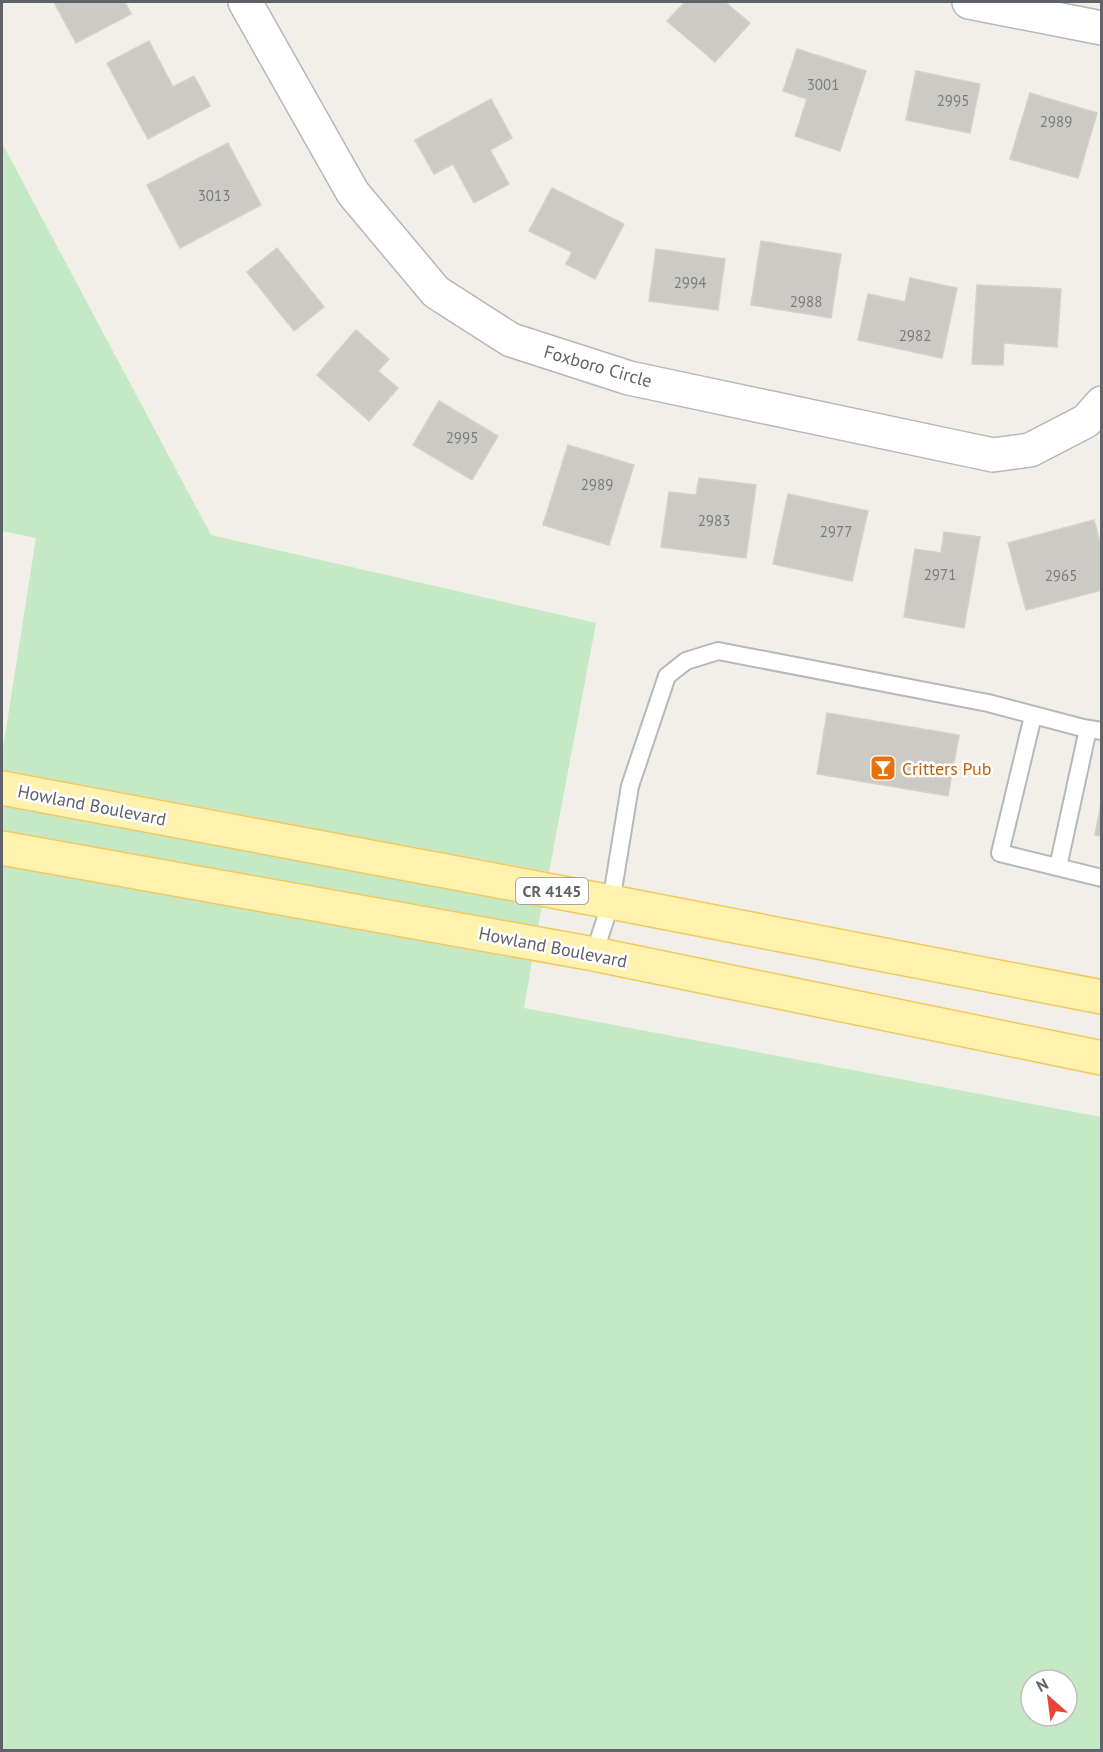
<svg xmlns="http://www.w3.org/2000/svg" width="1103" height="1752" font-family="'PT Sans',sans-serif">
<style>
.green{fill:#c5e8c5;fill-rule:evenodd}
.building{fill:#cccac5;stroke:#d6d1c6;stroke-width:1.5}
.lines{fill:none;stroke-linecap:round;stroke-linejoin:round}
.service-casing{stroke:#b5b8bc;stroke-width:20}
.minor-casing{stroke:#b5b8bc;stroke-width:36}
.primary-casing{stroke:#f2c960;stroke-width:36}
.service{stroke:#fff;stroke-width:16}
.minor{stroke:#fff;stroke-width:33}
.primary{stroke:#fff2af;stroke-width:33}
.labels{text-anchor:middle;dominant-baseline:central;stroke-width:5;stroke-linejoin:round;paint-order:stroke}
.number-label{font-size:15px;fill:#7a7d7f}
.shield{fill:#fff;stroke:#8f9295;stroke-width:1.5}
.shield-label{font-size:16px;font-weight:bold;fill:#5f6368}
.street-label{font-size:18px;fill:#5f6368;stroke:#fff}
.food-label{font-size:18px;fill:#c56008;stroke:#fff;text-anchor:start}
</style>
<rect width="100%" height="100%" fill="#f1efe8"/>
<g class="green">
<polygon points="2,143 211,535 596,623 549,872 2,770 2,748 3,748 36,538 2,531"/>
<polygon points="2,806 542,906 538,927 2,830"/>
<path d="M 2,865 L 532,961 L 524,1008 L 1101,1117 L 1101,1750 L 2,1750 ZM 1031,1680 L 1067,1680 L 1067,1716 L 1031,1716 Z"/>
</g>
<g class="building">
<polygon points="54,2 125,2 131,14 76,43"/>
<polygon points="685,2 725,2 750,23 715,62 667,21"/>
<polygon points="149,41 173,87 194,76 210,106 148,139 107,63"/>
<polygon points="797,49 866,71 840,151 795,136 807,99 783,91"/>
<polygon points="916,71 980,84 970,133 906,120"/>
<polygon points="1030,93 1097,113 1078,178 1010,159"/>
<polygon points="491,99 512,138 490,150 509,184 474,203 453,164 434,174 415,140"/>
<polygon points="228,143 261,205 180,248 147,185"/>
<polygon points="552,188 624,224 595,279 566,264 572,252 529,231"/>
<polygon points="761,241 841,254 831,318 751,305"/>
<polygon points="277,248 324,307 294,331 247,272"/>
<polygon points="656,249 725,259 718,310 649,301"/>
<polygon points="910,278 957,288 942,358 858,340 868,294 905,302"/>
<polygon points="977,285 1061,289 1057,347 1004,343 1003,365 972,364"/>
<polygon points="356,330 389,359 378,371 398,388 369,421 317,375"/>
<polygon points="439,401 498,436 472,480 413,445"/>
<polygon points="568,445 634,465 609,545 543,525"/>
<polygon points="699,478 756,485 746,558 661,547 669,492 696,495"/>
<polygon points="788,494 868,511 852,581 773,564"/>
<polygon points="1094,520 1102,550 1102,590 1026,610 1008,543"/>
<polygon points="944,532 980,537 964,628 904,617 915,549 941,553"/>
<polygon points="827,713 959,735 948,796 817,774"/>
<polygon points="1102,798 1102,836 1095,835"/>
</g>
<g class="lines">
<g class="service-casing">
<g id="service">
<polyline points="1033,716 1000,853 1102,878"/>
<polyline points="1058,867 1088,729"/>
<polyline points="594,954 611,902 630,786 667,676 686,661 718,651 988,703 1083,728 1102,731"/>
</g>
</g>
<g class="minor-casing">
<g id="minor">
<polyline points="245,2 353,193 436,292 511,340 629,378 993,455 1030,450 1086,421 1102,403"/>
<polyline points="969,2 1102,28"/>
</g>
</g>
<g class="primary-casing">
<g id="primary">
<polyline points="2,788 611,902 1102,997"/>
<polyline points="2,848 594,954 1102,1058"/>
</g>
</g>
<use href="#service" class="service"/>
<use href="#minor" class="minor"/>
<use href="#primary" class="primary"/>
</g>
<defs>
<g id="bar-square" transform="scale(1.35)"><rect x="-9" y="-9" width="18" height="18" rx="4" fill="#e8710a" stroke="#fff"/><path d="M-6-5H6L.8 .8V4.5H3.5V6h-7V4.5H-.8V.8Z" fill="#fff"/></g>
</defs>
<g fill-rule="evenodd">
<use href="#bar-square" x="883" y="768"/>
</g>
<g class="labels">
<g class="number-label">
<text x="823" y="84">3001</text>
<text x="953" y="100">2995</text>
<text x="1056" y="121">2989</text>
<text x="214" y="195">3013</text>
<text x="690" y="282">2994</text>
<text x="806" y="301">2988</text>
<text x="915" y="335">2982</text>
<text x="462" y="437">2995</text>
<text x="597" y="484">2989</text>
<text x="714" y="520">2983</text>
<text x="836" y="531">2977</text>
<text x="940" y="574">2971</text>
<text x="1061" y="575">2965</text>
</g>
<rect class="shield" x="516" y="878" width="72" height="26" rx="4.5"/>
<g class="shield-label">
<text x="552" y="891">CR 4145</text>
</g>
<g class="street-label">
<text transform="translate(598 366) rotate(16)">Foxboro Circle</text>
<text transform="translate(92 805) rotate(11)">Howland Boulevard</text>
<text transform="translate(553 947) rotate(11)">Howland Boulevard</text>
</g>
<g class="food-label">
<text x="902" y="768">Critters Pub</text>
</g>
</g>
<rect width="1103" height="1752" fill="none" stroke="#5f6368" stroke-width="6"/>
<g transform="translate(1049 1698) rotate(332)"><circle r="28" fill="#ffffff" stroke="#bfc1c3" stroke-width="1.5"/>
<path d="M0-4.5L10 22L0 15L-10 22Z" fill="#ea4335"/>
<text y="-9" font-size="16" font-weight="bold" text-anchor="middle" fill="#5f6368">N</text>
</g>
</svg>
